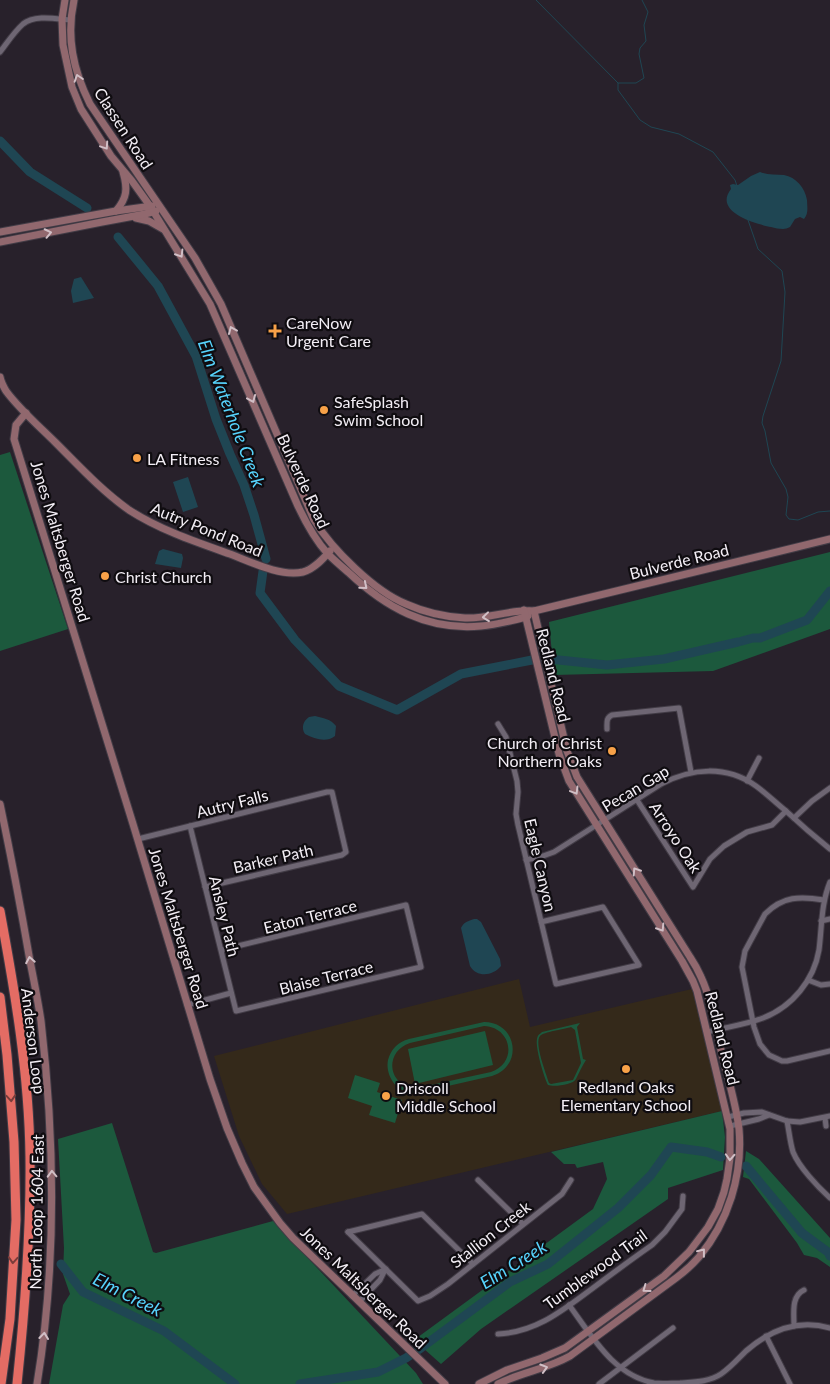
<svg xmlns="http://www.w3.org/2000/svg" width="830" height="1384" font-family="Lato,sans-serif">
<style>
.education{fill:#34291a}
.green{fill:#1c593d;fill-rule:evenodd}
.water{fill:#1f4653}
.lines{fill:none;stroke-linecap:round;stroke-linejoin:round}
.stream{stroke:#1f4653;stroke-width:1}
.river{stroke:#1f4653;stroke-width:9}
.street-casing{stroke:#423c46;stroke-width:7}
.secondary-casing{stroke:#423c46;stroke-width:9}
.highway-casing{stroke:#423c46;stroke-width:11}
.street{stroke:#6e6673;stroke-width:5}
.secondary{stroke:#91686e;stroke-width:7}
.highway{stroke:#e46c64;stroke-width:9}
.oneway{stroke:#d1bfc6}
.oneway2{stroke:#7a3c3a}
.poi-dot{fill:#f7a148;stroke:#0f0c10;stroke-width:2}
.labels{text-anchor:middle;dominant-baseline:central;stroke-width:4.5;stroke-linejoin:round;paint-order:stroke}
.street-label{font-size:16px;fill:#f3eef5;stroke:#0f0c10}
.poi-label{font-size:16px;fill:#f3eef5;stroke:#0f0c10;text-anchor:start}
.water-label{font-size:18px;font-style:italic;fill:#57d3fc;stroke:#0f0c10}
</style>
<rect width="100%" height="100%" fill="#28212b"/>
<polygon class="education" points="519,979 530,1027 692,989 722,1111 287,1214 262,1184 239,1136 214,1056"/>
<g class="green">
<polygon points="10,452 68,629 0,651 0,455"/>
<polygon points="830,552 830,629 713,671 554,675 549,622"/>
<path d="M 484,1022 C 517,1022 524,1066 492,1076 C 474,1080 457,1084 439,1088 C 430,1090 421,1094 412,1093 C 396,1092 385,1075 388,1060 C 391,1049 398,1042 409,1039 ZM 484,1026 C 512,1027 518,1063 491,1072 L 417,1088 C 388,1088 383,1052 410,1043 Z"/>
<path d="M 580,1023 L 577,1027 L 583,1059 L 586,1060 C 582,1066 579,1073 576,1079 C 573,1085 554,1087 548,1085 C 544,1078 535,1047 537,1039 C 538,1034 539,1035 542,1032 ZM 571,1027 L 575,1030 L 581,1063 L 573,1080 L 551,1084 L 549,1083 C 546,1073 534,1043 540,1036 C 543,1032 565,1029 571,1027 Z"/>
<polygon points="485,1031 493,1065 415,1084 408,1049"/>
<polygon points="355,1075 380,1083 377,1092 402,1100 395,1123 369,1115 372,1106 348,1098"/>
<polygon points="722,1111 725,1137 723,1170 668,1188 668,1199 481,1329 441,1364 414,1340 593,1209 607,1179 603,1162 577,1168 575,1164 564,1164 551,1152"/>
<polygon points="112,1123 153,1252 156,1253 273,1221 416,1373 423,1384 49,1384 63,1305 70,1294 63,1274 64,1248 58,1139"/>
<polygon points="746,1151 759,1159 830,1238 830,1267 817,1258 804,1255 797,1243 749,1179 743,1177"/>
</g>
<g class="water">
<path d="M 760,172 C 768,175 776,174 784,175 C 796,177 805,188 807,200 C 807,206 809,213 804,219 L 800,217 L 795,219 L 790,227 C 788,228 785,229 783,229 C 779,229 775,228 771,227 C 755,224 713,212 731,189 L 730,185 L 733,184 L 738,185 L 751,176 Z"/>
<polygon points="81,277 94,298 73,303 71,291 74,279"/>
<polygon points="188,477 198,507 183,512 173,482"/>
<polygon points="163,549 182,554 183,558 181,568 155,564 159,551"/>
<path d="M 315,716 C 323,718 331,719 336,726 L 335,736 C 326,743 315,739 305,734 C 301,728 303,721 309,717 Z"/>
<path d="M 474,919 L 477,919 L 481,922 L 500,959 L 501,966 C 493,976 477,978 470,966 L 461,928 C 464,922 468,921 474,919 Z"/>
</g>
<g class="lines">
<g class="stream">
<polyline points="536,0 618,83"/>
<polyline points="642,0 648,12 644,25 646,41 640,48 639,54 644,78 636,83 618,83 618,90 640,120 651,127 679,134 713,152 735,180 737,186"/>
<polyline points="748,220 758,249 782,271 785,292 781,361 763,416 762,423 765,431 771,463 786,489 788,497 786,515 789,519 798,520 818,512 830,511"/>
</g>
<g class="river">
<polyline points="0,141 30,172 87,208"/>
<polyline points="118,237 158,286 196,356 216,419 230,454 244,485 254,515 266,559"/>
<polyline points="263,571 260,593 295,640 339,686 397,710 461,674 532,660"/>
<polyline points="742,641 753,638 760,638 807,620 830,591"/>
<polyline points="549,659 607,665 664,659 738,642"/>
<polyline points="746,1166 802,1233 828,1252 830,1256"/>
<polyline points="61,1264 83,1292 164,1331 235,1384"/>
<polyline points="300,1384 378,1372 406,1358 421,1348 510,1282 548,1264 618,1208 651,1175 671,1147 707,1152 721,1157"/>
</g>
<g class="street-casing">
<g id="street">
<path d="M 0,52 C 7,43 14,32 23,24 C 35,14 57,19 71,20"/>
<polyline points="498,724 506,737 517,781 518,792 516,814 518,825 556,984 639,965 603,907 541,922"/>
<path d="M 607,729 C 607,722 606,718 612,715 L 679,708 L 691,772"/>
<polyline points="747,781 759,758"/>
<polyline points="637,800 693,887 710,859 724,846 747,832 772,825 786,811"/>
<polyline points="794,818 812,801 830,788"/>
<polyline points="190,826 236,1011 421,967 406,905 221,950"/>
<polyline points="138,839 327,792 332,792 346,852 342,855 205,887"/>
<path d="M 526,860 L 543,856 L 554,852 L 661,784 C 692,768 726,765 756,786 C 767,794 776,803 786,811 C 800,824 815,837 830,849"/>
<path d="M 824,900 C 800,896 783,896 765,914 L 745,951 L 742,967 L 754,1027 L 760,1044 L 769,1055 L 782,1061 L 787,1061 L 830,1051"/>
<polyline points="821,921 830,919"/>
<polyline points="808,980 821,985 830,984"/>
<polyline points="187,1005 231,993"/>
<path d="M 707,1032 C 726,1027 745,1025 763,1018 C 792,1007 814,980 819,950 C 822,926 821,904 830,882"/>
<polyline points="728,1117 744,1113 762,1112 787,1121 800,1122 830,1116"/>
<polyline points="825,1118 826,1126"/>
<path d="M 787,1121 C 789,1131 790,1142 793,1152 C 799,1167 818,1187 830,1198"/>
<polyline points="730,1126 759,1119 769,1115"/>
<polyline points="478,1180 523,1224"/>
<polyline points="348,1232 418,1301 430,1296 448,1284 562,1194 571,1180"/>
<polyline points="348,1232 422,1214 473,1264"/>
<polyline points="352,1296 375,1274 386,1269"/>
<polyline points="359,1302 380,1280 385,1270"/>
<path d="M 569,1305 C 592,1336 613,1375 654,1383 C 663,1384 672,1383 680,1383 C 694,1382 709,1382 721,1374 C 730,1368 738,1359 746,1351 C 770,1330 798,1319 830,1328"/>
<path d="M 794,1326 C 794,1313 791,1296 804,1290"/>
<path d="M 498,1334 C 537,1332 563,1310 593,1288 C 613,1273 632,1259 652,1245 L 665,1232 L 682,1209 L 683,1196"/>
<polyline points="766,1336 790,1384"/>
<polyline points="599,1384 673,1328"/>
</g>
</g>
<g class="secondary-casing">
<g id="secondary">
<path d="M 65,0 L 62,19 L 63,45 L 72,87 L 81,109 L 111,156 L 132,181 L 150,206 L 210,304 L 298,506 C 306,523 315,540 328,554 C 334,560 341,566 348,572 C 385,607 427,631 481,626 C 496,625 511,621 526,617 L 528,616"/>
<path d="M 74,0 C 66,37 73,70 90,104 L 195,258 L 221,304 L 314,520 C 332,549 374,591 406,604 C 424,612 446,617 465,618 C 489,619 511,609 534,611 L 830,539"/>
<path d="M 116,211 C 127,198 128,189 123,172"/>
<polyline points="136,218 149,221 163,229"/>
<polyline points="0,232 116,211 152,206"/>
<polyline points="0,242 102,222 145,214 156,211"/>
<path d="M 0,377 C 1,382 3,386 6,391 C 20,410 39,426 56,443 C 79,466 102,491 129,510 C 160,530 196,542 230,554 C 251,562 281,577 303,572 C 314,569 323,559 330,551"/>
<polyline points="26,413 16,425 14,439 133,824 210,1079 227,1128 242,1163 254,1187 280,1223 293,1238 445,1384"/>
<path d="M 0,804 C 11,856 21,909 30,961 C 34,981 38,1001 41,1021 C 55,1142 57,1263 37,1384"/>
<polyline points="479,1384 507,1370 542,1358 565,1348 664,1276 689,1252 708,1227 718,1209 724,1192 727,1179 730,1158 730,1129 697,991 693,981 682,961 569,781 559,754 524,610"/>
<path d="M 498,1384 C 522,1372 547,1369 570,1356 L 676,1278 C 684,1272 692,1265 699,1257 C 728,1222 743,1175 739,1129 C 736,1104 728,1079 722,1054 C 716,1029 712,1001 701,977 C 698,970 694,963 690,957 L 577,777 L 567,751 L 534,611"/>
</g>
</g>
<g class="highway-casing">
<g id="highway">
<path d="M 0,911 C 15,992 29,1074 30,1156 C 31,1232 25,1308 17,1384"/>
<polyline points="0,997 7,1055 14,1142 16,1220 10,1319 1,1384"/>
</g>
</g>
<use href="#street" class="street"/>
<use href="#secondary" class="secondary"/>
<use href="#highway" class="highway"/>
</g>
<defs><path id="oneway-chevron" d="M-2-3.5L2.5 0L-2 3.5" fill="none" stroke-width="1.6" stroke-linecap="round" stroke-linejoin="round" transform="scale(1.25)"/></defs>
<g class="oneway">
<use href="#oneway-chevron" transform="translate(78 78) rotate(-108)"/>
<use href="#oneway-chevron" transform="translate(105 146) rotate(56)"/>
<use href="#oneway-chevron" transform="translate(48 233) rotate(-12)"/>
<use href="#oneway-chevron" transform="translate(180 254) rotate(58)"/>
<use href="#oneway-chevron" transform="translate(232 330) rotate(-113)"/>
<use href="#oneway-chevron" transform="translate(252 399) rotate(67)"/>
<use href="#oneway-chevron" transform="translate(364 586) rotate(40)"/>
<use href="#oneway-chevron" transform="translate(486 617) rotate(174)"/>
<use href="#oneway-chevron" transform="translate(575 791) rotate(59)"/>
<use href="#oneway-chevron" transform="translate(636 871) rotate(-123)"/>
<use href="#oneway-chevron" transform="translate(661 928) rotate(57)"/>
<use href="#oneway-chevron" transform="translate(30 960) rotate(-100)"/>
<use href="#oneway-chevron" transform="translate(730 1157) rotate(93)"/>
<use href="#oneway-chevron" transform="translate(52 1174) rotate(-92)"/>
<use href="#oneway-chevron" transform="translate(702 1252) rotate(-52)"/>
<use href="#oneway-chevron" transform="translate(646 1289) rotate(144)"/>
<use href="#oneway-chevron" transform="translate(44 1336) rotate(-84)"/>
<use href="#oneway-chevron" transform="translate(544 1368) rotate(-17)"/>
</g>
<g class="oneway2">
<use href="#oneway-chevron" transform="translate(11 1098) rotate(86)"/>
<use href="#oneway-chevron" transform="translate(13 1260) rotate(94)"/>
</g>
<g class="poi-dot">
<path d="M272.5 323.5h5v5h5v5h-5v5h-5v-5h-5v-5h5z"/>
<circle cx="324" cy="410" r="5"/>
<circle cx="137" cy="458" r="5"/>
<circle cx="105" cy="576" r="5"/>
<circle cx="612" cy="751" r="5"/>
<circle cx="626" cy="1069" r="5"/>
<circle cx="386" cy="1096" r="5"/>
</g>
<g class="labels">
<g class="street-label">
<text transform="translate(124 128) rotate(57)">Classen Road</text>
<text transform="translate(304 481) rotate(65)">Bulverde Road</text>
<text transform="translate(207 529) rotate(22)">Autry Pond Road</text>
<text transform="translate(61 541) rotate(73)">Jones Maltsberger Road</text>
<text transform="translate(679 561) rotate(-14)">Bulverde Road</text>
<text transform="translate(554 675) rotate(76)">Redland Road</text>
<text transform="translate(635 788) rotate(-31)">Pecan Gap</text>
<text transform="translate(232 803) rotate(-14)">Autry Falls</text>
<text transform="translate(676 837) rotate(57)">Arroyo Oak</text>
<text transform="translate(273 858) rotate(-13)">Barker Path</text>
<text transform="translate(541 865) rotate(77)">Eagle Canyon</text>
<text transform="translate(225 916) rotate(76)">Ansley Path</text>
<text transform="translate(310 916) rotate(-14)">Eaton Terrace</text>
<text transform="translate(179 928) rotate(73)">Jones Maltsberger Road</text>
<text transform="translate(326 977) rotate(-14)">Blaise Terrace</text>
<text transform="translate(723 1038) rotate(76)">Redland Road</text>
<text transform="translate(34 1041) rotate(83)">Anderson Loop</text>
<text transform="translate(36 1212) rotate(-89)">North Loop 1604 East</text>
<text transform="translate(490 1234) rotate(-38)">Stallion Creek</text>
<text transform="translate(595 1269) rotate(-36)">Tumblewood Trail</text>
<text transform="translate(364 1287) rotate(44)">Jones Maltsberger Road</text>
</g>
<g class="poi-label">
<text x="286" y="322">CareNow<tspan x="286" dy="18">Urgent Care</tspan></text>
<text x="334" y="401">SafeSplash<tspan x="334" dy="18">Swim School</tspan></text>
<text x="147" y="458">LA Fitness</text>
<text x="115" y="576">Christ Church</text>
<text x="602" y="742" text-anchor="end">Church of Christ<tspan x="602" dy="18">Northern Oaks</tspan></text>
<text x="626" y="1086" text-anchor="middle">Redland Oaks<tspan x="626" dy="18">Elementary School</tspan></text>
<text x="396" y="1087">Driscoll<tspan x="396" dy="18">Middle School</tspan></text>
</g>
<g class="water-label">
<text transform="translate(232 413) rotate(69)">Elm Waterhole Creek</text>
<text transform="translate(513 1264) rotate(-32)">Elm Creek</text>
<text transform="translate(128 1294) rotate(27)">Elm Creek</text>
</g>
</g>
</svg>
